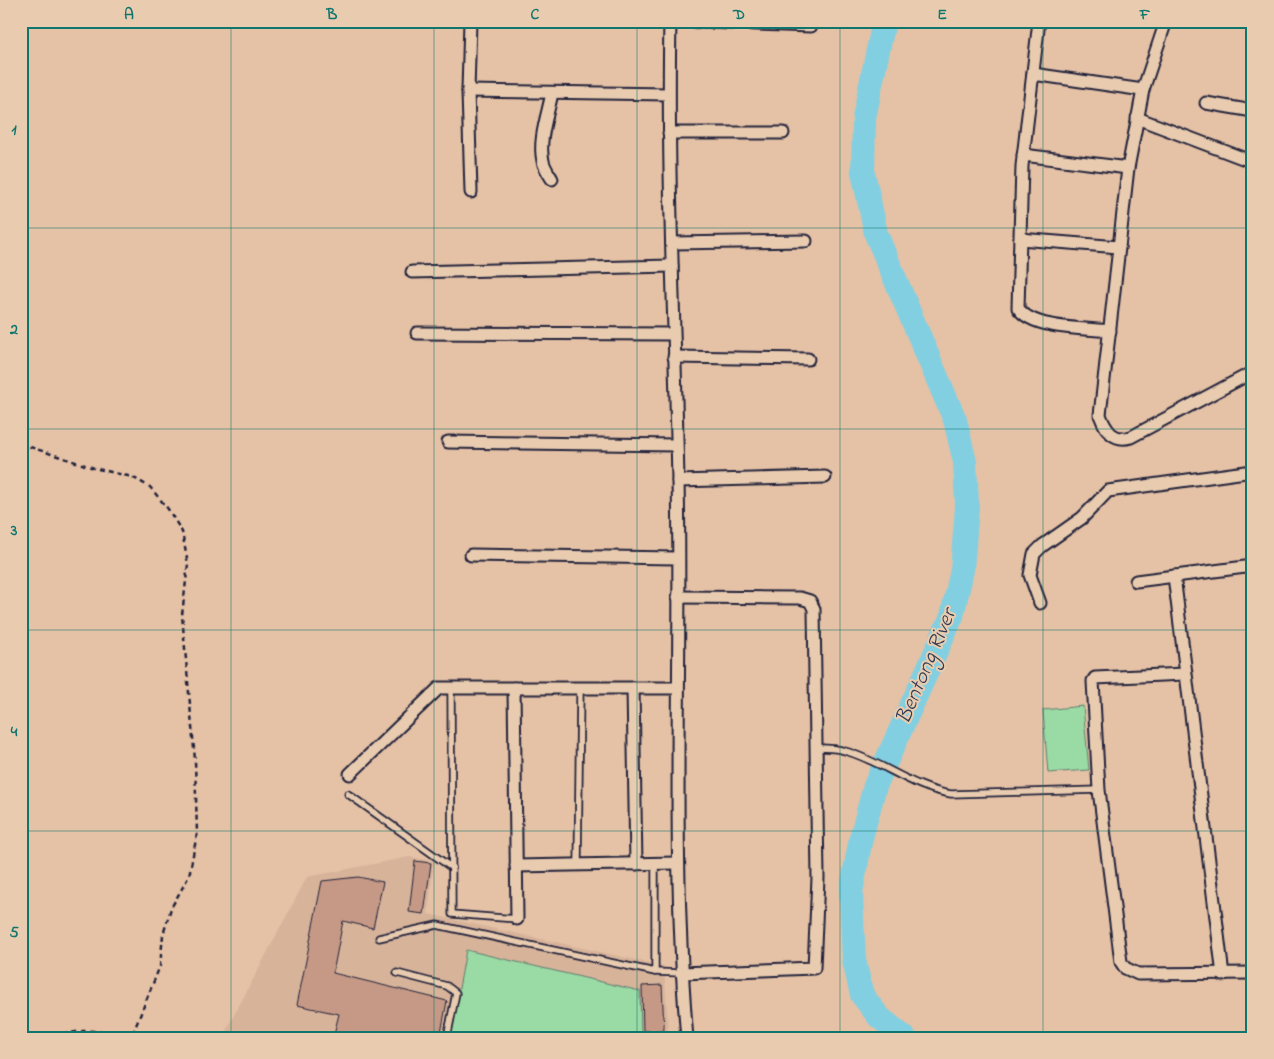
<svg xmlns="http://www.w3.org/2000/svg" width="1274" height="1059" font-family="'Indie Flower',sans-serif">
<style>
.built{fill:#d7b39a}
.green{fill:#9adaa4;stroke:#5e7e70}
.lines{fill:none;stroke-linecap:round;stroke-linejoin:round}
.river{stroke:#82cfe1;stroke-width:24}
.building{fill:#c59985;stroke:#22223b}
.service-casing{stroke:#22223b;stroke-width:9}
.minor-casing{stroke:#22223b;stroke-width:15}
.path{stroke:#22223b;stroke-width:2.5;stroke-dasharray:5 4;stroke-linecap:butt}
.service{stroke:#e9ccb0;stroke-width:5.5}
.minor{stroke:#e9ccb0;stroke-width:11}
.grid{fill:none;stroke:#0f766e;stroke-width:1;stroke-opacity:0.55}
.labels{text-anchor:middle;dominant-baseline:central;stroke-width:4;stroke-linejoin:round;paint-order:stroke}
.water-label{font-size:22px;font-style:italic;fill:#303c54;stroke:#e9ccb0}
.neatline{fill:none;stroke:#0f766e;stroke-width:2}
.grid-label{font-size:16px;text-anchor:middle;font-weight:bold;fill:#0f766e}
</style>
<rect width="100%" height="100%" fill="#e5c2a6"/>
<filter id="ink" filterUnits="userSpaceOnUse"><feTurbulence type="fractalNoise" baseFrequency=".02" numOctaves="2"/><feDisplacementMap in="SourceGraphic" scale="10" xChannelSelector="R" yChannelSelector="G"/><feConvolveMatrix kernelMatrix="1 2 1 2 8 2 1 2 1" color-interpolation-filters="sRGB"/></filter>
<g filter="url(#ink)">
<polygon class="built" points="409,857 434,861 428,914 664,966 669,1038 222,1038 307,877"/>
<g class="green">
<polygon points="1083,706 1089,770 1048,773 1043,710"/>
<polygon points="466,950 640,991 641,1038 450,1038"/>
</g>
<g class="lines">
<polyline class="river" points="884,21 864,118 863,172 876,234 955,420 965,462 967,506 962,570 952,616 875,786 861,838 851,893 854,960 862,995 879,1017 905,1038"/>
</g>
<g class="building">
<polygon points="415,861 431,863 424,914 409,912"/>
<polygon points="358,877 383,882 373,928 343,921 333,973 447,1001 440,1038 333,1038 339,1014 297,1005 322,881"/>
<polygon points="662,985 664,1030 643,1031 642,986"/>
</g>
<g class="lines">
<g class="service-casing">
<g id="service">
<polyline points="451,688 452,914 517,919"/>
<path d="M 818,748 C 827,748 836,748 845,751 C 882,761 912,788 951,794 L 1099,790"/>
<polyline points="348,794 452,868"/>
<polyline points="655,864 655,972"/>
<polyline points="578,865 580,688"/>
<polyline points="379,938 437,925 655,972 681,973"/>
<polyline points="397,973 447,986 456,993 447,1038"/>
</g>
</g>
<g class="minor-casing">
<g id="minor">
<polyline points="470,21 468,91 471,192"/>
<path d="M 670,21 C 667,175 675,328 678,481 C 682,667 671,853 687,1038"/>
<polyline points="681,21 811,26"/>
<path d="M 1039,21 L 1022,166 L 1018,308 C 1033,330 1085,328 1110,331"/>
<path d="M 1166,21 L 1143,90 L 1128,168 L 1100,415 C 1106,431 1114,442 1131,437 L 1253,372"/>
<polyline points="1033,74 1143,90"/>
<polyline points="468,91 668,94"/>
<polyline points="1206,103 1253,111"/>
<polyline points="1137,118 1253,162"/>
<polyline points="669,133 783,133"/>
<polyline points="1023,155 1128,168"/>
<path d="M 552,179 C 549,174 544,167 543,161 C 538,140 548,114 552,93"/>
<polyline points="1020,239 1119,247"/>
<polyline points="672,243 806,241"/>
<polyline points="412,272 672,266"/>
<polyline points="417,333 673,334"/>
<polyline points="674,357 808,359"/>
<polyline points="448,442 676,445"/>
<polyline points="678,481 825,477"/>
<polyline points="471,555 677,558"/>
<polyline points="1174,576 1223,975"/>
<polyline points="1136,581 1253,566"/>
<polyline points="678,597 800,598 810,601 814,609 818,878 814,968 681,973"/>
<polyline points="1040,603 1030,575 1034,554 1042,546 1082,518 1108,491 1253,471"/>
<polyline points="1185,674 1095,678 1093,681 1099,790 1121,962 1125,968 1138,974 1253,973"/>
<polyline points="514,688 517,919"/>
<polyline points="633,688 636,864"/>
<polyline points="350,774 439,688 677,688"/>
<polyline points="516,866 678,863"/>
</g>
</g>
<g class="path">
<polyline points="21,444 94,468 132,477 150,487 168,509 182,532 188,564 182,615 195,760 197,834 189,876 171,908 163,935 160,966 131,1038"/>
<path d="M 55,1038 C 82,1027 99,1030 125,1038"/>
</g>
<use href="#service" class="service"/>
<use href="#minor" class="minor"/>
</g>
</g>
<path class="grid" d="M 231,21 L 231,1038M 434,21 L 434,1038M 637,21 L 637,1038M 840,21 L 840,1038M 1043,21 L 1043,1038M 21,228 L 1253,228M 21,429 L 1253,429M 21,630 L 1253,630M 21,831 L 1253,831"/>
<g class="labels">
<g class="water-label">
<text transform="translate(927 667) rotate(-67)">Bentong River</text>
</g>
</g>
<rect width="1274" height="1059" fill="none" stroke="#e9ccb0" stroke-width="55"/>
<rect x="28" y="28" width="1218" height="1004" class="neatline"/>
<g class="grid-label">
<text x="129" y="19">A</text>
<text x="332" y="19">B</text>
<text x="535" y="19">C</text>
<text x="739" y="19">D</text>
<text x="942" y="19">E</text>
<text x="1145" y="19">F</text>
<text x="14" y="134">1</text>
<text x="14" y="334">2</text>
<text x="14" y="535">3</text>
<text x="14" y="736">4</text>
<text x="14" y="937">5</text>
</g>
</svg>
